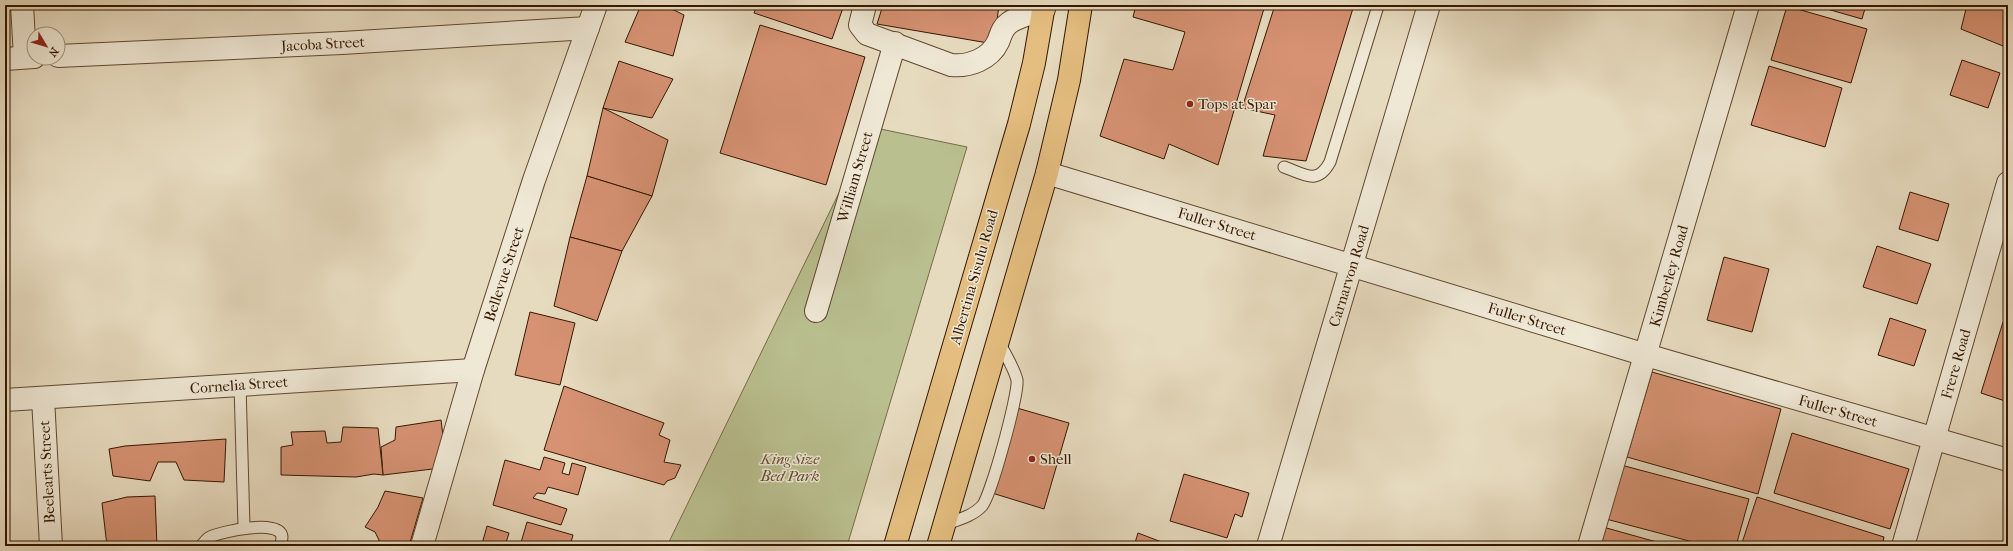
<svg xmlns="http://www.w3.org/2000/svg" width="2013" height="551" font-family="'IM FELL French Canon',serif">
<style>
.green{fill:#b9bf8f;stroke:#776b48}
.building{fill:#d69273;stroke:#351700}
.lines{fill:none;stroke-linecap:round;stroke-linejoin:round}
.service-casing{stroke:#624830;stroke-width:13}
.minor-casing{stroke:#624830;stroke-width:24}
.primary-casing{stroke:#351700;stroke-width:24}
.service{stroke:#efe8d5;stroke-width:11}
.minor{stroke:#efe8d5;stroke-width:22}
.primary{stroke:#e4be80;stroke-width:22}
.poi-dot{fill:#8f2418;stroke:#efe8d5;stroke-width:1.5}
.labels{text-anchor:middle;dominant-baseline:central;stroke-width:3;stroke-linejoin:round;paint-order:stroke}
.street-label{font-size:15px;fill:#351700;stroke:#efe8d5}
.poi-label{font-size:15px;fill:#351700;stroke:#efe8d5;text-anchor:start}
.park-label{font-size:15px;font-style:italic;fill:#5d492b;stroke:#efe8d5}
</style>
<rect width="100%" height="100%" fill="#e7dbbf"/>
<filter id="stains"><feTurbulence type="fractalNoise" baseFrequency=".005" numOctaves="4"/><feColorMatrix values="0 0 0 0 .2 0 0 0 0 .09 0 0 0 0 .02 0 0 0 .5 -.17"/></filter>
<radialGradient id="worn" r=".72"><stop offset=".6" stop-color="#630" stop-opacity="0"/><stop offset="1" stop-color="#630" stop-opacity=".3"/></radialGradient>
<polygon class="green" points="871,127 967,147 847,546 667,546"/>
<g class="building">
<polygon points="641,5 664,5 684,15 673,56 625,42"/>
<polygon points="757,5 844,5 832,39 754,13"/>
<polygon points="883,5 999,5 994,44 877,24"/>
<polygon points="1136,5 1265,5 1218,165 1169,144 1164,159 1100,136 1124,59 1173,70 1185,32 1133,17"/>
<polygon points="1275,5 1354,5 1306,161 1263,156 1275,115 1242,108"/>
<polygon points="1813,5 1866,5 1862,19"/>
<polygon points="1967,5 2008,6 2008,48 1961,29"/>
<polygon points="1787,6 1867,29 1851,83 1771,60"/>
<polygon points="760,25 865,57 826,185 720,153"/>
<polygon points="1962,60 2000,73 1988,108 1950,95"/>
<polygon points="619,61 673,79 652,118 603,108"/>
<polygon points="1769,66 1842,88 1825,147 1751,125"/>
<polygon points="603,108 668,140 652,196 587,176"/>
<polygon points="587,176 652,196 622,251 570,237"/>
<polygon points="1910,192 1949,204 1938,241 1899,229"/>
<polygon points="570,237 622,251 597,321 554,306"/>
<polygon points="1877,246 1931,264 1917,304 1863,287"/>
<polygon points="1724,257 1769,269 1752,332 1707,320"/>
<polygon points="530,312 575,323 560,385 515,375"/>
<polygon points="1890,318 1926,330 1914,366 1878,355"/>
<polygon points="2003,322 2008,324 2008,402 1981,393"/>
<polygon points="1652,372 1781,409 1758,494 1627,457"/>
<polygon points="564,386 664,423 659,435 670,440 664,462 681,465 675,478 667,481 664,485 544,450"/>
<polygon points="1017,408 1069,423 1044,509 992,493"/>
<polygon points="441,420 443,436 441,468 383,475 381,447 395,440 396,427"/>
<polygon points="343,427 378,428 383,475 374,474 356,477 281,475 281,447 293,445 291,432 325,431 327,443 341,442"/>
<polygon points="1792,433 1909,469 1890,529 1774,493"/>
<polygon points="226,439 224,482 184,480 176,462 158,462 150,481 113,476 109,449 125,446"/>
<polygon points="544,457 565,463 562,473 569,475 572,463 586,467 578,495 548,487 545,494 537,493 533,498 567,509 561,525 493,505 505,460 540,470"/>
<polygon points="1621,465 1749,499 1736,546 1708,546 1606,519"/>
<polygon points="1184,474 1249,493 1242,517 1235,514 1227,538 1170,521"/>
<polygon points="385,491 423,498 409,546 378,546 379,540 375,532 365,527 378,507"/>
<polygon points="155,496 157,546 107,546 102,503 127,497"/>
<polygon points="1757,497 1884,537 1882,546 1741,546"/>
<polygon points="527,522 573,535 570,546 520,546"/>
<polygon points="487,526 509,533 505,546 482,544"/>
<polygon points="1603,527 1671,546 1598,546"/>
<polygon points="1138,533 1172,546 1134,546"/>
</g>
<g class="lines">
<g class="service-casing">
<g id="service">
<path d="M 1284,167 C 1304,174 1317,186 1330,162 L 1378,6"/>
<polyline points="240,385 244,527"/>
<path d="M 944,525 C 957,520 973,516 982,506 C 991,496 1019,393 1017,380 C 1014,367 1004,353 999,341"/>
<path d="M 201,546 C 204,543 206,539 210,537 C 220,532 281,518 282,537 C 282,539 281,544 280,546"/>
</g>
</g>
<g class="minor-casing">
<g id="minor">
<polyline points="22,5 25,57"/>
<path d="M 865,5 L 860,25 L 867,34 L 951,65 C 969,67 990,59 998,42 C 1001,35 1002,28 1009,23 C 1018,16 1033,13 1044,9"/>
<polyline points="58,56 342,43 588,28"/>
<polyline points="5,59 34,57"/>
<polyline points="1047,173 1646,355 2008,460"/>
<polyline points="816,311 895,43"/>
<polyline points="43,398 51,546"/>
<polyline points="5,400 473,370"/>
<polyline points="422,546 473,370 534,180 596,5"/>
<polyline points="1268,546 1429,5"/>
<polyline points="1589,546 1748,5"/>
<polyline points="1903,546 2008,183"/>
</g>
</g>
<g class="primary-casing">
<g id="primary">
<polyline points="895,546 1019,124 1034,63 1044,5"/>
<polyline points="938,546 1047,173 1069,80 1081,5"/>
</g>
</g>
<use href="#service" class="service"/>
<use href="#minor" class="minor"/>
<use href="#primary" class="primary"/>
</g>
<g class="poi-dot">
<circle cx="1190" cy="104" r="4"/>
<circle cx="1032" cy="459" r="4"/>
</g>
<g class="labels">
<g class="street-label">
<text transform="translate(323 44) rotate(-3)">Jacoba Street</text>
<text transform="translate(855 177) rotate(-74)">William Street</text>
<text transform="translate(1217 224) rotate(17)">Fuller Street</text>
<text transform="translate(504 274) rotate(-72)">Bellevue Street</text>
<text transform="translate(1349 276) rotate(-73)">Carnarvon Road</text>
<text transform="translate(1669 276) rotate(-74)">Kimberley Road</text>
<text transform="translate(974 277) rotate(-74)">Albertina Sisulu Road</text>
<text transform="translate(1527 319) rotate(17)">Fuller Street</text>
<text transform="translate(1956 364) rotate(-74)">Frere Road</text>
<text transform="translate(239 385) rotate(-4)">Cornelia Street</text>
<text transform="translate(1838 411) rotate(16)">Fuller Street</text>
<text transform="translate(47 472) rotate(-93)">Beelearts Street</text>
</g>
<g class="poi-label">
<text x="1198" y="104">Tops at Spar</text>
<text x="1040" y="459">Shell</text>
</g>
<g class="park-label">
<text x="790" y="459">King Size<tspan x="790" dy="17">Bed Park</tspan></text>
</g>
</g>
<rect width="2013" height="551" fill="none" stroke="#e7dbbf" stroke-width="20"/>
<rect x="6" y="6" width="2001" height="539" fill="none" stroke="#351700" stroke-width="2"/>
<rect x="10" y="10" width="1993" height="531" fill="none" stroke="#351700"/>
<g transform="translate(46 46) rotate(128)"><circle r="19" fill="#efe8d5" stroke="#a59480"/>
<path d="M0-3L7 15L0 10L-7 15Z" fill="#8f2418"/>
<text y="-6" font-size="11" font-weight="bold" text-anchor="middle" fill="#351700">N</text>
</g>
<rect width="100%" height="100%" filter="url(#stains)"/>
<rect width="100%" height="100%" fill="url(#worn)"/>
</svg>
